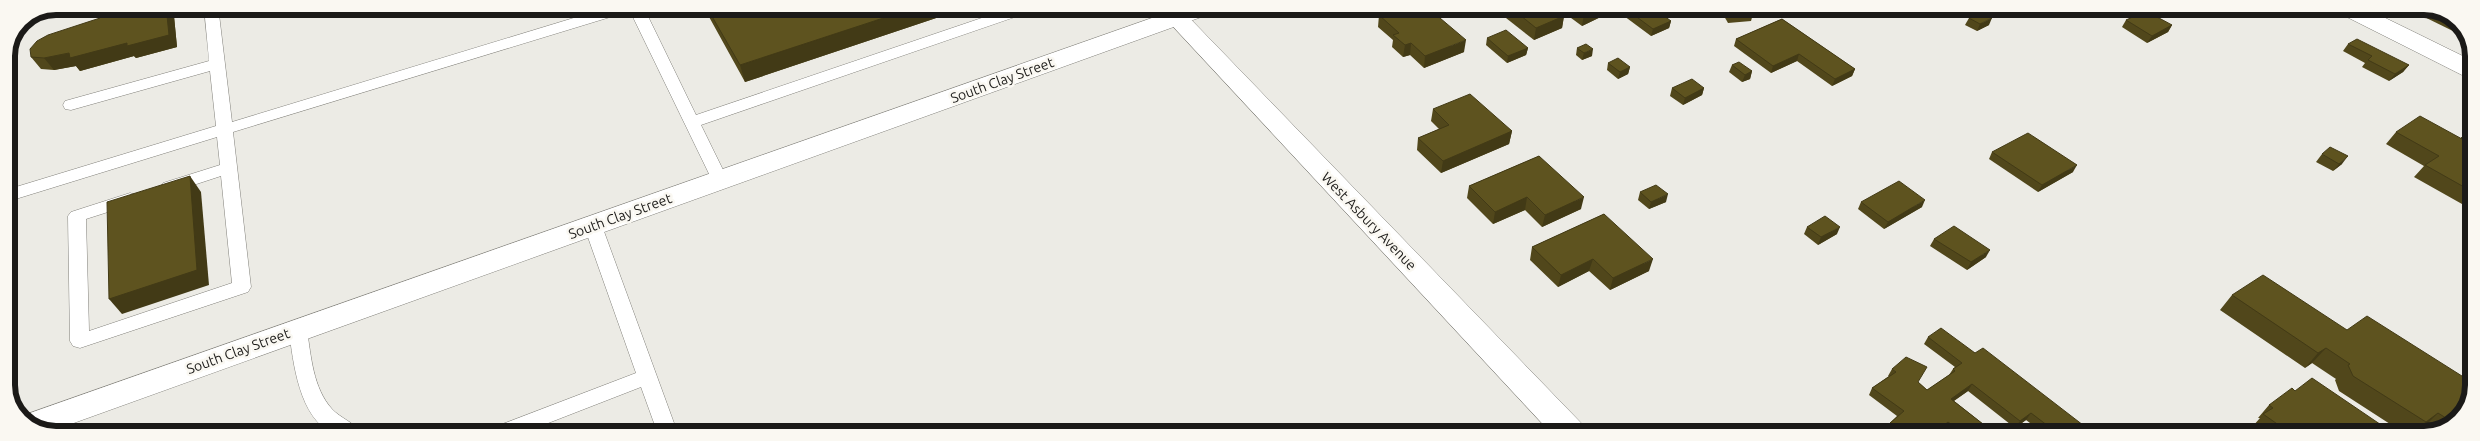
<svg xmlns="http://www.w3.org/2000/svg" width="2480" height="441" font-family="Ubuntu,sans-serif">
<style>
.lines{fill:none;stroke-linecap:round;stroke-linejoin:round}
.service-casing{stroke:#82817b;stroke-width:1}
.minor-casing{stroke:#82817b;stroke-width:1}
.tertiary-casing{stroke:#82817b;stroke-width:1}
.service{fill:#fff;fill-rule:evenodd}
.minor{fill:#fff;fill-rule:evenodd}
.tertiary{fill:#fff;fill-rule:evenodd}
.wall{fill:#51471b}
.shaded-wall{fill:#423a16}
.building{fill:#5e531f;stroke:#423a16}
.labels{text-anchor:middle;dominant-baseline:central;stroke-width:5;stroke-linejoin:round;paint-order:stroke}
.street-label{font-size:14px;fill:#1b1a18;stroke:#faf8f2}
.rim{fill:none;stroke:#1b1a18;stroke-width:6}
</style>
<rect width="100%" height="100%" fill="#ecebe5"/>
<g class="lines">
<g class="service-casing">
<g id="service">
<polygon points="204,6 218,6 232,122 613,6 643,6 696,115 1017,6 1040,6 1038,9 701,125 728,180 726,184 714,184 712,180 630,11 233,132 251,287 248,292 80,348 73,346 70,341 68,216 71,212 130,193 136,195 139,199 136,203 86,219 89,331 232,283 221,176 169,193 163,191 160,187 163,183 220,165 217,137 6,202 6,190 216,126 210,71 71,110 65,109 63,105 65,101 209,61"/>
<polygon points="593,220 599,222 602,226 678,434 658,434 641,387 520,434 489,434 492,428 636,373 584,226 587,222"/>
<path d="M 298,323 L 305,325 L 307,330 C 311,356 313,388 332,409 C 340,418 356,423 361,434 C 353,434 341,436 334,434 C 299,419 293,362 289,330 L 291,325 Z"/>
</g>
</g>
<g class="minor-casing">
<polygon id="minor" points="1154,6 1178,6 1584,426 1589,435 1553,435"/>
</g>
<g class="tertiary-casing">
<g id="tertiary">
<polygon points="1186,6 1221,6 1218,11 46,433 21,420 19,417"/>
<polygon points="2333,7 2363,7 2473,61 2473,79 2464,76 2337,12"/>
</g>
</g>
<use href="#service" class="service"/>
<use href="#minor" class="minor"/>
<use href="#tertiary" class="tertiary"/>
</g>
<g class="wall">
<polygon points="102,6 173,6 177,47 136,58 134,56 80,71 76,66 54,70 41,69 31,57 100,18"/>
<polygon points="696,6 972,6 745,82 708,15 702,17"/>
<polygon points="1492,7 1552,7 1564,16 1562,28 1534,40"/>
<polygon points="1556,7 1618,7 1617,9 1582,26"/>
<polygon points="2174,7 2197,7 2186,13"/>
<polygon points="2404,7 2431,7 2459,21 2464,30 2457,33"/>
<polygon points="1626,9 1671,21 1669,28 1651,36 1624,16"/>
<polygon points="1726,9 1753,14 1751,21 1728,23 1724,16"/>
<polygon points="1379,15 1464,52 1424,68 1410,55 1403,57 1392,47 1393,40 1378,27"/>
<polygon points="1969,18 1989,25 1977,31 1965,25"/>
<polygon points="1782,19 1855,69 1852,76 1832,86 1797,61 1771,73 1734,46 1736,39"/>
<polygon points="2126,20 2172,25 2168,32 2147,43 2122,27"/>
<polygon points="1487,38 1528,48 1526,55 1507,63 1486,45"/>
<polygon points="2348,44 2409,65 2403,72 2389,81 2362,67 2365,63 2343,51"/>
<polygon points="1577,48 1592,56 1582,60 1576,55"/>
<polygon points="1608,63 1630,67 1628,74 1618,79 1607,70"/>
<polygon points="1732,65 1752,71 1750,79 1742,82 1729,72"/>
<polygon points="1672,88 1704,88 1702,95 1683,105 1670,96"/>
<polygon points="1433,109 1512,131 1509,144 1441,173 1417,150 1418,138 1439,129 1431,121"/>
<polygon points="2396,132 2461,138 2473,134 2473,204 2467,200 2462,204 2414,177 2424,166 2386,144"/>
<polygon points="1992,152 2073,172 2038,192 1989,159"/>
<polygon points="2322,154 2342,164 2333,171 2316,162"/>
<polygon points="1539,156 1581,209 1542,227 1525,210 1493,224 1467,198 1469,186"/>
<polygon points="1640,192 1666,202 1649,209 1638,200"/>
<polygon points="1861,202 1922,207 1884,229 1858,209"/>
<polygon points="1604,214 1649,271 1610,290 1589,271 1558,287 1530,260 1532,247"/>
<polygon points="1807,227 1837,234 1818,245 1804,234"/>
<polygon points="1934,239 1986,257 1967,270 1930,246"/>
<polygon points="2232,295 2347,330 2473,388 2464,397 2457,422 2430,432 2423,428 2413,435 2407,435 2339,391 2335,380 2336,379 2312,363 2305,368 2220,310"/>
<polygon points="1928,337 1975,353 2091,435 2046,435 2026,420 2015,428 1968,391 1954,401 1997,435 1952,435 1943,429 1935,435 1892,435 1886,430 1890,423 1897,416 1869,395 1872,388 1889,376 1888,376 1892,369 1918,382 1927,390 1949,375 1953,369 1955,367 1924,344"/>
<polygon points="2295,391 2396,435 2264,435 2253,426 2260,418 2258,418 2269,405"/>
</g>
<g class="shaded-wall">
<polygon points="166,6 173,6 177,47 136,58 134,56 80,71 76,66 54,70 44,58 127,43"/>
<polygon points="698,6 705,6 708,15 702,17"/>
<polygon points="920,6 972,6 745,82 740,65"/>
<polygon points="1600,7 1618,7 1617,9 1582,26 1584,14"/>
<polygon points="2189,7 2197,7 2186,13"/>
<polygon points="1564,16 1562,28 1534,40 1536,28"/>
<polygon points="1992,18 1989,25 1977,31 1980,24"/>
<polygon points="1671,21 1669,28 1651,36 1653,29"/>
<polygon points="2172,25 2168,32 2147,43 2152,36"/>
<polygon points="2462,27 2464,30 2457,33"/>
<polygon points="1466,40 1464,52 1424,68 1425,56"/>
<polygon points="1411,43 1410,55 1403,57 1405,45"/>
<polygon points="1528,48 1526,55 1507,63 1508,56"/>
<polygon points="1593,49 1592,56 1582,60 1584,53"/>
<polygon points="1799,54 1797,61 1771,73 1773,66"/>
<polygon points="2409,65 2403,72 2389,81 2395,74"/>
<polygon points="1630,67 1628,74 1618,79 1620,72"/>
<polygon points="1855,69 1852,76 1832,86 1835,79"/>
<polygon points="1752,71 1750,79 1742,82 1745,75"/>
<polygon points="1704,88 1702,95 1683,105 1685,98"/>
<polygon points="1512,131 1509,144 1441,173 1443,161"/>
<polygon points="2348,156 2342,164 2333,171 2339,164"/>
<polygon points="2077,165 2073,172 2038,192 2042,185"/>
<polygon points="190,176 201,192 209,285 122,314 109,299"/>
<polygon points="2473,191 2473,194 2467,200 2462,204"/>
<polygon points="1668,194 1666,202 1649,209 1651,202"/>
<polygon points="1527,197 1525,210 1493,224 1495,212"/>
<polygon points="1584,197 1581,209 1542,227 1545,215"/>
<polygon points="1925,200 1922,207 1884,229 1888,222"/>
<polygon points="1840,227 1837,234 1818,245 1821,237"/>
<polygon points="1990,250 1986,257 1967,270 1971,262"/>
<polygon points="1593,259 1589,271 1558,287 1561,275"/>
<polygon points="1653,259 1649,271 1610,290 1613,278"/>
<polygon points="2326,348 2312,363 2305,368 2318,353"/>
<polygon points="1972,384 1968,391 1946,406 1951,399"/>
<polygon points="2031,413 2026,420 2015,428 2020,421"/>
<polygon points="2438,413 2423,428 2413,435 2426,422"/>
<polygon points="1948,422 1943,429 1935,435 1931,435"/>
<polygon points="1976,426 1968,435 1960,435 1962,432"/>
</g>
<g class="building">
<polygon points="102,6 166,6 169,35 127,46 127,43 70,58 69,53 44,58 31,57 30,49 37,41 48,35 100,18"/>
<polygon points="706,6 920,6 740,65"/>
<polygon points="1400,7 1427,7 1466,40 1425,56 1411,43 1405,45 1393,35 1399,33 1379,15"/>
<polygon points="1510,7 1552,7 1564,16 1536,28"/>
<polygon points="1574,7 1600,7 1584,14"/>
<polygon points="1630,7 1652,7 1671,21 1653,29 1626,9"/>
<polygon points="1749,7 1753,14 1730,16 1726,9"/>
<polygon points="2146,11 2172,25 2152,36 2126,20"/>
<polygon points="1982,12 1992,18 1980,24 1969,18"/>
<polygon points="1782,19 1855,69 1835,79 1799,54 1773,66 1736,39"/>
<polygon points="1506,30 1528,48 1508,56 1487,38"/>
<polygon points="2357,39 2409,65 2395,74 2368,60 2372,56 2348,44"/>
<polygon points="1586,44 1593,49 1584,53 1577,48"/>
<polygon points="1618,58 1630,67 1620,72 1608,63"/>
<polygon points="1739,62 1752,71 1745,75 1732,65"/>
<polygon points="1692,79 1704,88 1685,98 1672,88"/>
<polygon points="1470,94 1512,131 1443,161 1418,138 1449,125 1433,109"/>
<polygon points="2420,116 2473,145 2473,192 2425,165 2439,156 2396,132"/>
<polygon points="2469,132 2473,134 2473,145 2461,138"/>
<polygon points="2028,133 2077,165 2042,185 1992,152"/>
<polygon points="2330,147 2348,156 2339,164 2322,154"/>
<polygon points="1539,156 1584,197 1545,215 1527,197 1495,212 1469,186"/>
<polygon points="190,176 197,270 109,299 107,202"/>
<polygon points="1899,181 1925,200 1888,222 1861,202"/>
<polygon points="1656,185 1668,194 1651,202 1640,192"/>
<polygon points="1604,214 1653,259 1613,278 1593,259 1561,275 1532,247"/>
<polygon points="1825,216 1840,227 1821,237 1807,227"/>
<polygon points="1954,226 1990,250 1971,262 1934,239"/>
<polygon points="2263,275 2347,330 2367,316 2473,383 2473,387 2463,396 2469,400 2457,422 2454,423 2438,413 2426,422 2353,376 2348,365 2350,364 2326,348 2318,353 2232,295"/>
<polygon points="1941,328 1975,353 1983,348 2092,432 2089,435 2060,435 2031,413 2020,421 1972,384 1951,399 1997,435 1964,435 1976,426 1962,432 1948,422 1931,435 1905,435 1890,423 1904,411 1872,388 1896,372 1892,369 1906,357 1927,367 1918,382 1927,390 1955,371 1953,369 1962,363 1928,337"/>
<polygon points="2312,378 2396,435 2293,435 2263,414 2273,408 2269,405 2292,388 2295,391"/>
</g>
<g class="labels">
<g class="street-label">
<text transform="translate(1002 80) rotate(-20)">South Clay Street</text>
<text transform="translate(620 216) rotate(-20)">South Clay Street</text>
<text transform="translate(1369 221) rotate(46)">West Asbury Avenue</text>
<text transform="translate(238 351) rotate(-20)">South Clay Street</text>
</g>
</g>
<path d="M0 0H2480V441H0ZM56 15H2424A41 41 0 0 1 2465 56V385A41 41 0 0 1 2424 426H56A41 41 0 0 1 15 385V56A41 41 0 0 1 56 15Z" fill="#faf8f2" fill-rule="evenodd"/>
<path class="rim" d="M56 15H2424A41 41 0 0 1 2465 56V385A41 41 0 0 1 2424 426H56A41 41 0 0 1 15 385V56A41 41 0 0 1 56 15Z"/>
</svg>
